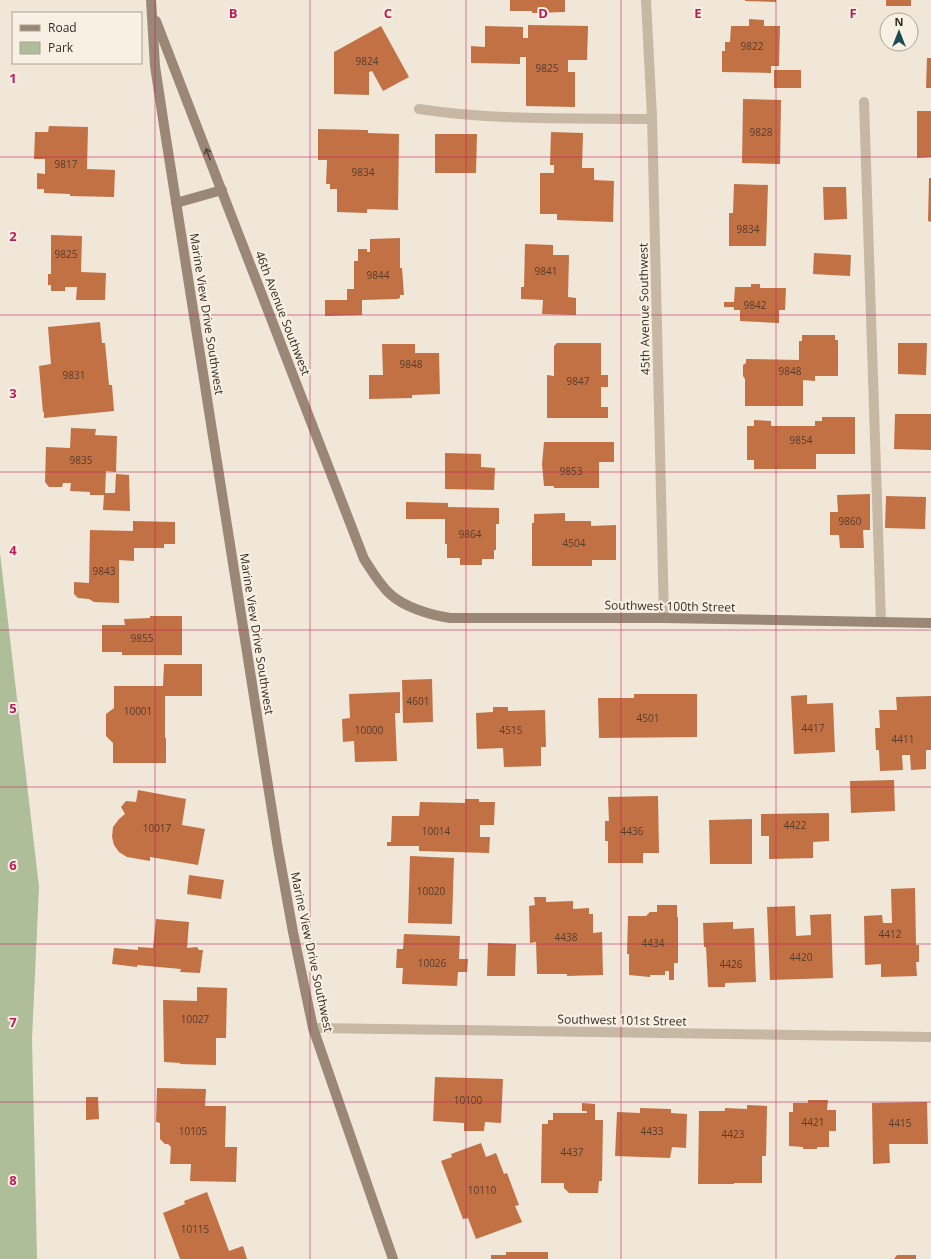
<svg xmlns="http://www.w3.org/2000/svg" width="931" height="1259" font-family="'Open Sans',sans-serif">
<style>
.green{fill:#adbe99}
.building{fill:#c27144}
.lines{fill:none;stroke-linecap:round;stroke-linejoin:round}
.lane{stroke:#c7b8a4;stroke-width:10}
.street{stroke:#c7b8a4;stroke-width:10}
.secondary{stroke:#9a8776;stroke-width:10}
.oneway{stroke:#52473e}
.grid{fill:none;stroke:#c2185b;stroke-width:1;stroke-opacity:0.55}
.labels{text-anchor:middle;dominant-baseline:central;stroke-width:4;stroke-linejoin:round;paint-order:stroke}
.number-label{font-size:10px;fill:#573c2e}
.street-label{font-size:12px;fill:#332b26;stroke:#f8f1e3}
.grid-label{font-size:13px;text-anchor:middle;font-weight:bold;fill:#c2185b;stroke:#f8f1e3;stroke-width:4;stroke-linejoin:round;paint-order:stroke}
</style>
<rect width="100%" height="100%" fill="#f0e7d8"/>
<polygon class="green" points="0,553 39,887 32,1039 37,1259 0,1259"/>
<g class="building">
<polygon points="510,0 565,0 565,12 532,13 532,11 510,11"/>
<polygon points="745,0 776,0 776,2 745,1"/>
<rect x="886" y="0" width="25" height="6"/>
<polygon points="749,19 764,20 764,26 780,26 779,66 771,66 771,73 722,72 722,51 725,51 725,42 730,42 731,26 749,26"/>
<polygon points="528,25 588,26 587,60 568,60 568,72 575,72 575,107 526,106 526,57 520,57 520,64 471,63 471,46 485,47 485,26 523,27 523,38 528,38"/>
<polygon points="381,26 409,77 383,91 372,71 369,72 369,95 334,94 334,52"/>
<polygon points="927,58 931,58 931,88 926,88"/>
<rect x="774" y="70" width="27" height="18"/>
<polygon points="743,99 781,100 780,164 742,163"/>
<polygon points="917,111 931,111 931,157 917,158"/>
<polygon points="49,126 88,127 87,169 115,170 114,197 70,196 70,194 44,193 44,189 37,189 37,173 45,174 45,159 34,159 35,132 48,132"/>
<polygon points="318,129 368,130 368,133 399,134 398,210 367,209 367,213 337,212 337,189 330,189 330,184 326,184 327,160 318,160"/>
<polygon points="551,132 583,133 582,168 594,168 594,180 614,181 613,222 557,220 557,214 540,214 540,173 554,173 554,165 550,165"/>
<polygon points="435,134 477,134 476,173 435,173"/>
<polygon points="929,178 931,178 931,222 928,221"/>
<polygon points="734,184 768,185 766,246 729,246 729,213 733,213"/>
<polygon points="823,187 846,187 847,219 824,220"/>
<polygon points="51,235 82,236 81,272 106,273 105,300 76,300 77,287 65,287 65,291 51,291 51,285 48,285 48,274 51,274"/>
<polygon points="400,238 400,268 402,268 404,295 400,295 400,298 397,299 362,300 362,315 325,316 325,300 347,300 347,289 354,289 354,261 358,261 358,249 367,249 367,252 370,252 370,239"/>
<polygon points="525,244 553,245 553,255 569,255 568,297 576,298 576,315 542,314 543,300 521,299 521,287 524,287"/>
<polygon points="814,253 851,255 850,276 813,274"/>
<polygon points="751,284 760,284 760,288 786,288 785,310 779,310 779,323 740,321 740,310 734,310 734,307 724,307 724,302 734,302 735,287 751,287"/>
<polygon points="100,322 102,343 105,343 109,385 112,385 114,411 44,418 44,411 43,413 39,366 51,364 48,327"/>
<polygon points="802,335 835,335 835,340 838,340 838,376 815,376 815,381 803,380 803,406 745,406 745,379 743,376 743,365 746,363 746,359 799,360 799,341 802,341"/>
<polygon points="557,343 601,343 601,375 608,375 608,387 601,387 601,407 608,407 608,418 547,418 547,375 554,376 554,346"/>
<polygon points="898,343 927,343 926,375 898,374"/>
<polygon points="382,344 415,344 415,353 439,353 440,394 412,395 412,398 369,399 369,375 383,375"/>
<polygon points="895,414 931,414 931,450 894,449"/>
<polygon points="822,417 855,417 855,454 816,454 816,469 754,469 754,460 747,460 747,426 754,426 754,420 771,421 771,426 815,426 815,421 822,421"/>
<polygon points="71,428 96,429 95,435 117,436 116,472 106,471 105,493 115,493 116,474 129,475 130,511 103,510 104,495 90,495 90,492 70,491 71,483 63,483 62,487 49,487 45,482 46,447 70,448"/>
<polygon points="544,442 614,442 614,462 599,462 599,488 554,488 554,486 544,486 542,464"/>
<polygon points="445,453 481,454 481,467 495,468 494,490 445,489"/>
<polygon points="870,494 870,530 863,530 864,548 840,548 839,535 830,535 830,512 838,512 837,495"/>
<polygon points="886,496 926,497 925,529 885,528"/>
<polygon points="406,502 448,503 448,507 499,508 499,524 496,524 496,550 494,550 494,559 482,559 482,565 460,565 460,558 447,558 447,544 445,544 445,519 406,519"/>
<polygon points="565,513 565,521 591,521 591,526 616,525 616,560 592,560 592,566 532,566 532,523 534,523 534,514"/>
<polygon points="133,521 175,522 175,544 164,544 164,548 134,548 134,561 119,560 119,603 94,602 89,599 78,598 74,594 74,582 89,583 90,530 133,531"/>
<polygon points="150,616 182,616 182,655 122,655 122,652 102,652 102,625 125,625 124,619 150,618"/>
<polygon points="164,664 202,664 202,696 165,696 165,738 166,738 166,763 113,763 113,743 106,736 106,714 114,708 114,686 163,686"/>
<polygon points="432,679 433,722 403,723 402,680"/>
<polygon points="400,692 400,713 395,713 397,761 355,762 354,741 343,742 342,719 350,718 349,694"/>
<polygon points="634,694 697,694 697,737 599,738 598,698 634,698"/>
<polygon points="807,695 807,704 833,703 835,752 794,754 791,696"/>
<polygon points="931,696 931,750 926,750 926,769 911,770 910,755 902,755 903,770 880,771 879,750 876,750 875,728 880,728 879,710 897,710 896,697"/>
<polygon points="493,707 508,707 508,711 545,710 546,747 541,747 541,766 504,767 503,748 477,749 476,713 493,712"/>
<polygon points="894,780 895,811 851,813 850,781"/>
<polygon points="138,790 186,799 182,825 205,829 198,865 150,857 150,861 127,857 119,852 114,845 112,837 113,827 119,819 125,814 121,807 126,801 136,802"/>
<polygon points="658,796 659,853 643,853 643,863 608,863 608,841 605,841 605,821 609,821 608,797"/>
<polygon points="465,799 479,799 479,802 495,802 494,825 480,825 480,837 490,837 489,853 419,851 419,846 387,846 387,842 391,842 392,816 419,816 420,802 465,803"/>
<polygon points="829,813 829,841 813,842 813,858 769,859 769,836 761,836 761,814"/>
<polygon points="752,819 752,864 710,864 709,820"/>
<polygon points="410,856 454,858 452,924 408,923"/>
<polygon points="189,875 224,880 221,899 187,894"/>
<polygon points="915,888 916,945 919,945 919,962 916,962 917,976 881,977 881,964 865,965 864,916 882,915 883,923 892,923 891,889"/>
<polygon points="534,897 546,897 546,902 573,901 573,909 589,908 589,914 593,914 593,933 602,932 603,975 567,976 567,974 537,974 536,942 530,943 529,906 535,905"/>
<polygon points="657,905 677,905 677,917 678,917 678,963 674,963 674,980 669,980 669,971 665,971 665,975 650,975 650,977 629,975 629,954 627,954 628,916 646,916 650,912 657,912"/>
<polygon points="795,906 796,936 811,935 810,915 831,914 833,978 770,980 767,907"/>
<polygon points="156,919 189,922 187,948 197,947 199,950 203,950 200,973 180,972 181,969 137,965 137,967 112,964 114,948 138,950 138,947 153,948"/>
<polygon points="733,922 733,929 754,928 756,982 725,983 725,987 708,987 706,947 704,947 703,923"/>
<polygon points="404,934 460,936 459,959 468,959 467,972 458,972 457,986 402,984 403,968 396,968 397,949 403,949"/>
<polygon points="488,943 516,944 515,976 487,976"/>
<polygon points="197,987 227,988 226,1038 216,1038 216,1065 179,1064 181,1063 164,1062 163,1000 197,1001"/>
<polygon points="435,1077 503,1079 501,1123 485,1122 484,1131 464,1131 464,1123 433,1121"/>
<polygon points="157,1088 206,1089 205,1106 226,1106 225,1147 237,1147 236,1182 190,1181 191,1164 170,1164 171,1147 168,1144 165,1144 160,1139 160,1123 156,1122"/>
<polygon points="86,1097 98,1097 99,1119 86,1120"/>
<polygon points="808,1100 828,1100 827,1110 836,1110 836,1131 829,1131 829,1147 817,1147 817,1149 803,1149 803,1147 789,1146 789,1112 793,1112 793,1103 808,1103"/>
<polygon points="927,1102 928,1144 889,1144 890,1163 873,1164 872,1103"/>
<polygon points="582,1103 595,1104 595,1120 603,1120 602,1181 599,1181 598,1193 569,1193 564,1188 564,1183 541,1183 542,1124 548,1124 548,1120 553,1120 553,1113 587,1113 587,1111 582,1111"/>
<polygon points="747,1105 767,1106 766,1156 762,1156 762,1183 734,1183 734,1184 698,1184 699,1111 725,1111 725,1108 747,1109"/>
<polygon points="640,1108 671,1109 671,1113 687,1114 686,1148 672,1147 670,1158 615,1156 617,1112 640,1113"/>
<polygon points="481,1143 486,1157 496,1153 504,1174 507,1173 519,1205 515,1206 522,1222 476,1239 468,1218 463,1219 441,1161 452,1157 451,1154"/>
<polygon points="207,1192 229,1251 243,1246 247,1259 180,1259 163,1213 185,1204 184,1201"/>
<polygon points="506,1252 548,1252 548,1259 491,1259 491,1255 506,1255"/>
<polygon points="897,1255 916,1255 916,1259 894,1259"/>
</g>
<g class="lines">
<g class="lane">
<polyline points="864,102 881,622"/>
<path d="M 419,109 C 496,121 575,118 652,119"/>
</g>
<g class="street">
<polyline points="646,0 652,117 664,618"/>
<polyline points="313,1028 931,1037"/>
</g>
<g class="secondary">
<polyline points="151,0 155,66 165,132 278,849 293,932 313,1028 393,1259"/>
<path d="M 156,21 L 364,559 C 372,571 379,584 390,594 C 404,607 430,615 450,618 L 664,618 L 931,623"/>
<polyline points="176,203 222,190"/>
</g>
</g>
<defs><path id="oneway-shaft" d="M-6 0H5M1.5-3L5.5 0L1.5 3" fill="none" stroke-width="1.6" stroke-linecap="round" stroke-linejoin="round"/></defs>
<use class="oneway" href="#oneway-shaft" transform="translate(208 154) rotate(-111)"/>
<path class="grid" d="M 155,0 L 155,1259M 310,0 L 310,1259M 466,0 L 466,1259M 621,0 L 621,1259M 776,0 L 776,1259M 0,157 L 931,157M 0,315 L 931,315M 0,472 L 931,472M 0,630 L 931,630M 0,787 L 931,787M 0,944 L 931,944M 0,1102 L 931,1102"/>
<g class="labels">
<g class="number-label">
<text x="752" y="46">9822</text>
<text x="367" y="61">9824</text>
<text x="547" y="68">9825</text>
<text x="761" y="132">9828</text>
<text x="66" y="164">9817</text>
<text x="363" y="172">9834</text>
<text x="748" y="229">9834</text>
<text x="66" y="254">9825</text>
<text x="546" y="271">9841</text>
<text x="378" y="275">9844</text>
<text x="755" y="305">9842</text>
<text x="411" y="364">9848</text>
<text x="790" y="371">9848</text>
<text x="74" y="375">9831</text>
<text x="578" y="381">9847</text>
<text x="801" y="440">9854</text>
<text x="81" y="460">9835</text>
<text x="571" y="471">9853</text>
<text x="850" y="521">9860</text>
<text x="470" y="534">9864</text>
<text x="574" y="543">4504</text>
<text x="104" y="571">9843</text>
<text x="142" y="638">9855</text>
<text x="418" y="701">4601</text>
<text x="138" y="711">10001</text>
<text x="648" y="718">4501</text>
<text x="813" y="728">4417</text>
<text x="369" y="730">10000</text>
<text x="511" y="730">4515</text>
<text x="903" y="739">4411</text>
<text x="795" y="825">4422</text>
<text x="157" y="828">10017</text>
<text x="436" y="831">10014</text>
<text x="632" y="831">4436</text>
<text x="431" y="891">10020</text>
<text x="890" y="934">4412</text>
<text x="566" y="937">4438</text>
<text x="653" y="943">4434</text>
<text x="801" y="957">4420</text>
<text x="432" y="963">10026</text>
<text x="731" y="964">4426</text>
<text x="195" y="1019">10027</text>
<text x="468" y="1100">10100</text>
<text x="813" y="1122">4421</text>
<text x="900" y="1123">4415</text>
<text x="193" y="1131">10105</text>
<text x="652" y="1131">4433</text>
<text x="733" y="1134">4423</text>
<text x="572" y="1152">4437</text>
<text x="482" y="1190">10110</text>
<text x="195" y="1229">10115</text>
</g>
<g class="street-label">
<text transform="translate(644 309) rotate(-91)">45th Avenue Southwest</text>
<text transform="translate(283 313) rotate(69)">46th Avenue Southwest</text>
<text transform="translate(207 314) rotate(81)">Marine View Drive Southwest</text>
<text transform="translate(670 606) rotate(1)">Southwest 100th Street</text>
<text transform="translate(257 634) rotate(81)">Marine View Drive Southwest</text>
<text transform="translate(312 952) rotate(78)">Marine View Drive Southwest</text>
<text transform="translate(622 1020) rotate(1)">Southwest 101st Street</text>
</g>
</g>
<g class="grid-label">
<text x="233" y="18">B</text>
<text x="388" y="18">C</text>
<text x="543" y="18">D</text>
<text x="698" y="18">E</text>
<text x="853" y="18">F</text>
<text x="13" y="83">1</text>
<text x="13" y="241">2</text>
<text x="13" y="398">3</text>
<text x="13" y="555">4</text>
<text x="13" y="713">5</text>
<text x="13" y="870">6</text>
<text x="13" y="1027">7</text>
<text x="13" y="1185">8</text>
</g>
<rect x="12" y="12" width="130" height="52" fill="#f8f1e3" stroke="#a9a297"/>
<rect x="20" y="25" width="20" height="6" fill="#9a8776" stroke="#a9a297"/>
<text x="48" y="32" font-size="12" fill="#332b26">Road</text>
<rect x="20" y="42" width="20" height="12" fill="#adbe99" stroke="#a9a297"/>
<text x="48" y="52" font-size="12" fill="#332b26">Park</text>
<g transform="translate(899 32)"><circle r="19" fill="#f8f1e3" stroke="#a9a297"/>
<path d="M0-3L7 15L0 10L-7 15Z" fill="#1d4952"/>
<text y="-6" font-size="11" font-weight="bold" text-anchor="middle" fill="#332b26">N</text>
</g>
</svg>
